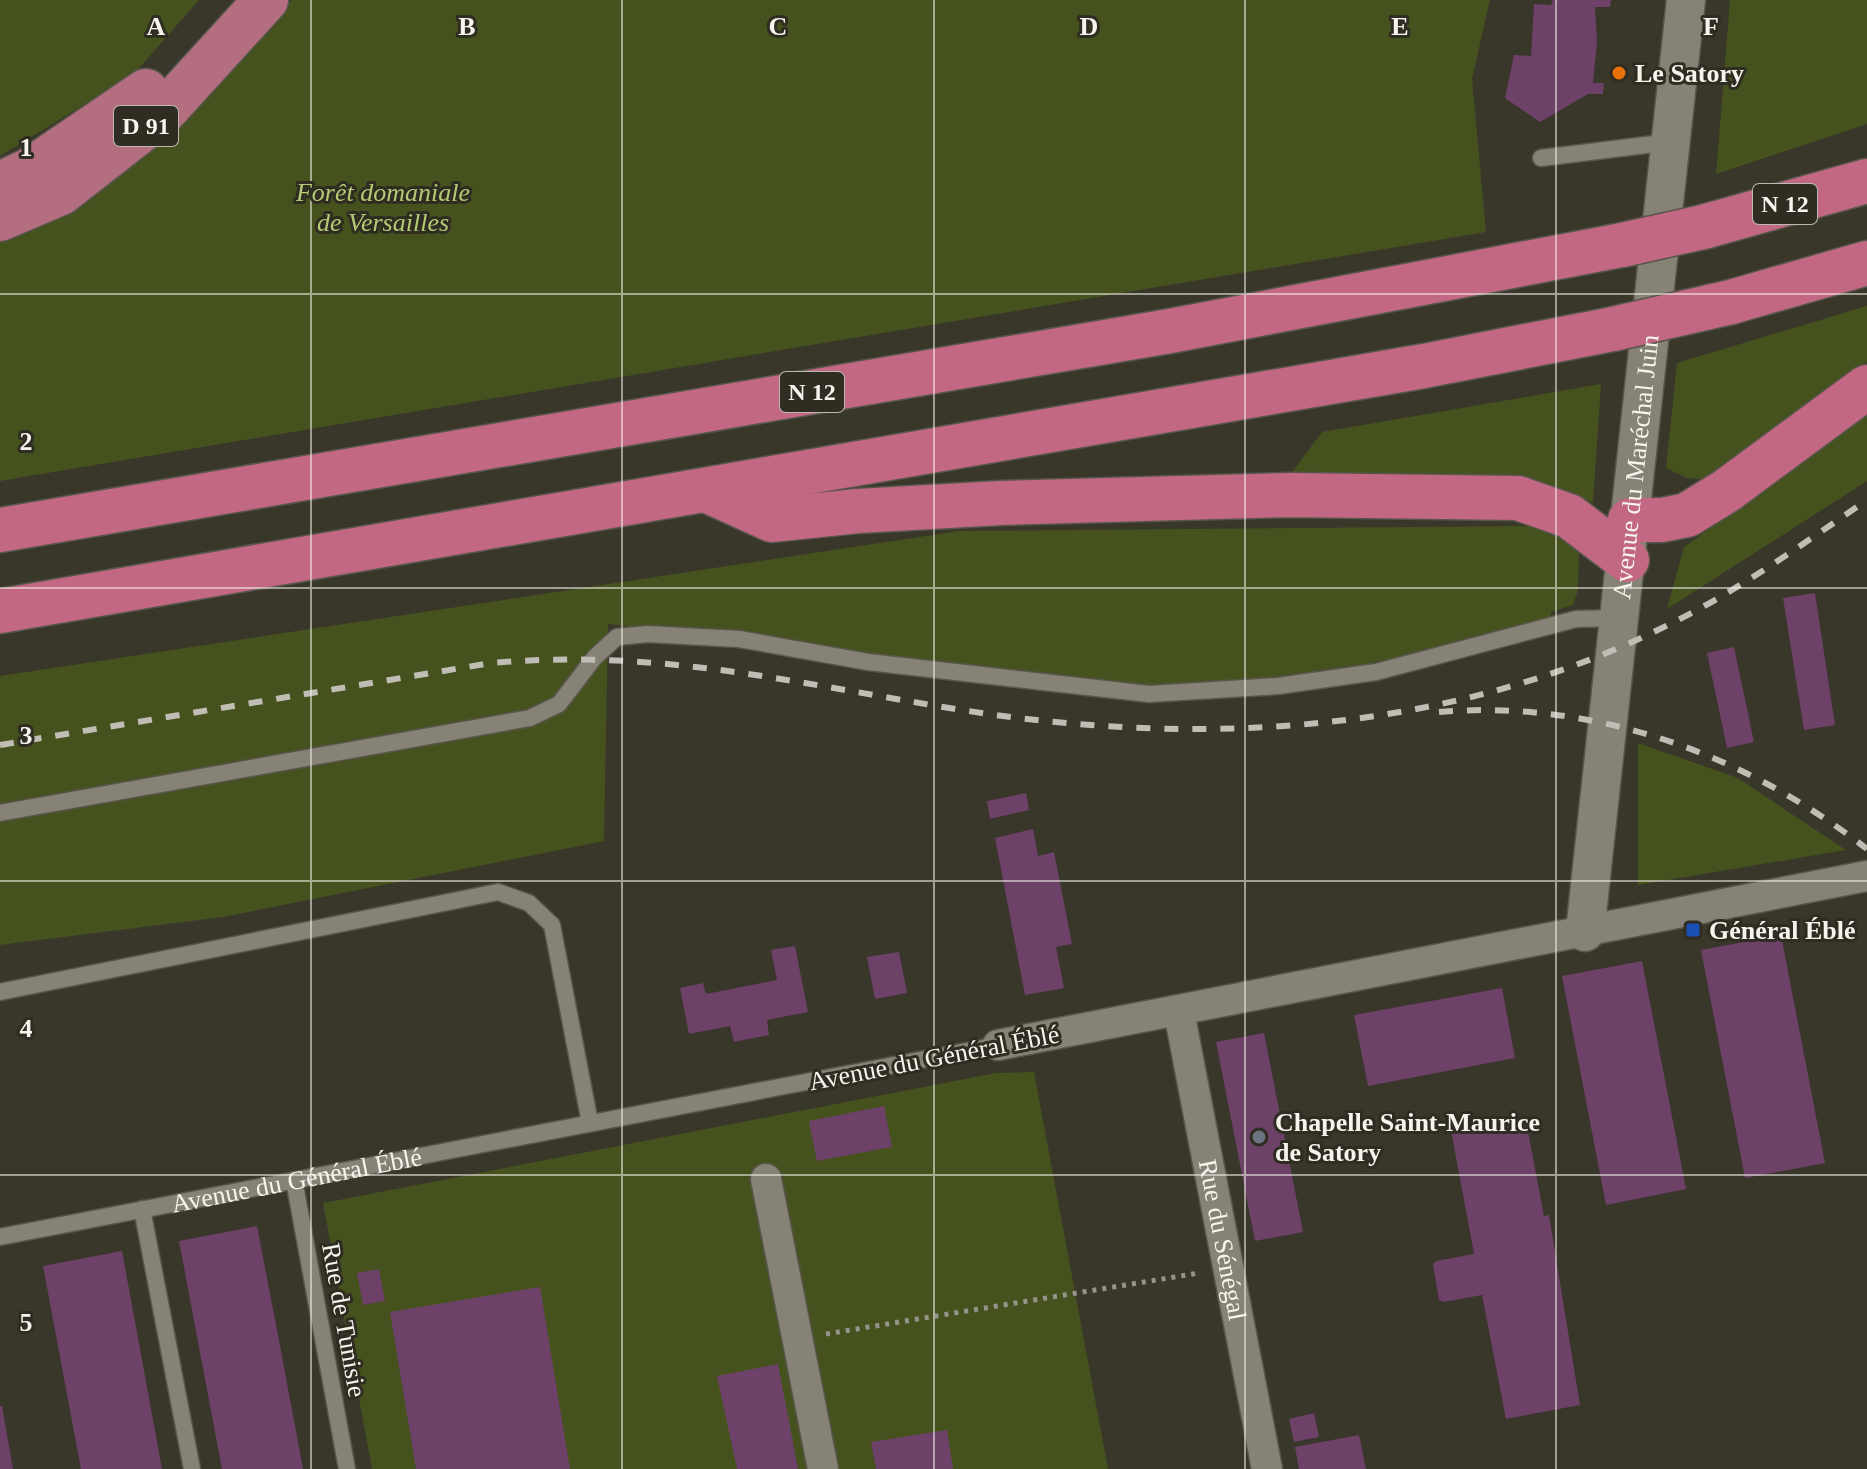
<svg xmlns="http://www.w3.org/2000/svg" width="1867" height="1469" font-family="Georgia,serif">
<style>
.green{fill:#46521e}
.building{fill:#6d4168}
.lines{fill:none;stroke-linecap:round;stroke-linejoin:round}
.service-casing{stroke:#58554c;stroke-width:19}
.minor-casing{stroke:#58554c;stroke-width:33}
.tertiary-casing{stroke:#58554c;stroke-width:41}
.primary-casing{stroke:#58554c;stroke-width:47}
.trunk-casing{stroke:#58554c;stroke-width:47}
.path{stroke:#96938a;stroke-width:5;stroke-dasharray:4 6;stroke-linecap:butt}
.service{stroke:#868275;stroke-width:16}
.minor{stroke:#868275;stroke-width:30}
.tertiary{stroke:#868275;stroke-width:38}
.primary{stroke:#b36e7f;stroke-width:44}
.trunk{stroke:#c26882;stroke-width:44}
.rail{stroke:#bfbdb4;stroke-width:6;stroke-dasharray:14 14;stroke-linecap:butt}
.trunk-bridge-casing{stroke:#58554c;stroke-width:47;stroke-linecap:butt}
.trunk-bridge{stroke:#c26882;stroke-width:44}
.grid{fill:none;stroke:#f6f4ed;stroke-width:2;stroke-opacity:0.55}
.food-dot{fill:#e8710a;stroke:#2f2c21;stroke-width:3}
.transit-dot{fill:#1a4fb4;stroke:#2f2c21;stroke-width:3}
.worship-dot{fill:#6b7280;stroke:#2f2c21;stroke-width:3}
.labels{text-anchor:middle;dominant-baseline:central;stroke-width:6;stroke-linejoin:round;paint-order:stroke}
.shield{fill:#2f2c21;stroke:#bab8b0;stroke-width:2}
.shield-label{font-size:24px;font-weight:bold;fill:#f6f4ed}
.poi-label{font-size:26px;font-weight:bold;fill:#f6f4ed;stroke:#2f2c21;text-anchor:start}
.park-label{font-size:26px;font-style:italic;fill:#b4ca74;stroke:#2f2c21}
.street-label{font-size:26px;fill:#f6f4ed;stroke:#2f2c21}
.grid-label{font-size:26px;text-anchor:middle;font-weight:bold;fill:#f6f4ed;stroke:#2f2c21;stroke-width:6;stroke-linejoin:round;paint-order:stroke}
</style>
<rect width="100%" height="100%" fill="#39362a"/>
<g class="green">
<polygon points="0,0 199,0 133,75 0,156"/>
<polygon points="292,0 1490,0 1472,79 1486,232 0,481 0,222 173,127"/>
<polygon points="1730,0 1867,0 1867,124 1716,174"/>
<polygon points="1867,306 1867,362 1715,480 1687,478 1666,468 1677,363"/>
<polygon points="1601,384 1593,503 1563,490 1290,475 1322,432"/>
<polygon points="1867,415 1867,481 1667,609 1684,547"/>
<polygon points="1537,526 1560,535 1579,553 1578,590 1573,605 1551,612 1551,624 1282,682 1146,686 608,624 604,841 223,917 0,945 0,676 959,531"/>
<polygon points="1638,743 1738,778 1846,850 1638,885"/>
<polygon points="1034,1072 1108,1469 372,1469 323,1203 996,1073"/>
</g>
<g class="building">
<polygon points="1553,0 1611,0 1610,7 1595,7 1597,42 1593,83 1604,83 1603,94 1588,94 1540,122 1505,98 1514,55 1531,56 1534,4 1551,5"/>
<polygon points="1815,593 1835,725 1804,730 1783,598"/>
<polygon points="1734,647 1754,742 1727,748 1707,653"/>
<polygon points="1026,793 1029,810 990,819 987,801"/>
<polygon points="1033,829 1038,856 1054,852 1072,944 1056,947 1064,988 1025,995 995,838"/>
<polygon points="1781,935 1825,1163 1745,1178 1701,950"/>
<polygon points="795,946 808,1012 767,1020 769,1035 734,1042 730,1026 689,1034 680,988 703,983 706,994 777,980 771,950"/>
<polygon points="899,952 907,993 875,999 867,957"/>
<polygon points="1642,961 1686,1189 1606,1205 1562,976"/>
<polygon points="1502,988 1515,1058 1368,1086 1354,1015"/>
<polygon points="1264,1033 1303,1232 1255,1241 1216,1042"/>
<polygon points="884,1106 892,1147 817,1161 809,1121"/>
<polygon points="1525,1116 1544,1216 1549,1215 1580,1405 1506,1419 1482,1295 1444,1302 1439,1300 1433,1265 1436,1261 1474,1254 1451,1130"/>
<polygon points="257,1226 278,1335 303,1469 222,1469 179,1241"/>
<polygon points="122,1251 162,1469 81,1469 43,1266"/>
<polygon points="379,1269 385,1301 363,1305 357,1273"/>
<polygon points="540,1287 570,1469 416,1469 390,1312"/>
<polygon points="778,1364 798,1469 737,1469 717,1376"/>
<polygon points="0,1406 2,1406 13,1469 0,1469"/>
<polygon points="1314,1413 1319,1437 1294,1442 1289,1419"/>
<polygon points="947,1430 953,1469 876,1469 871,1442"/>
<polygon points="1359,1435 1366,1469 1299,1469 1295,1447"/>
</g>
<g class="lines">
<g class="service-casing">
<g id="service">
<polyline points="1541,158 1670,142"/>
<polyline points="0,813 530,718 559,704 595,657 617,637 647,634 739,639 868,662 1149,694 1278,686 1376,672 1576,619 1618,618"/>
<polyline points="0,992 498,892 529,903 552,925 590,1123"/>
<polyline points="294,1180 347,1469"/>
<polyline points="142,1209 192,1469"/>
<path id="s1" d="M 0,1237 L 998,1045"/>
</g>
</g>
<g class="minor-casing">
<g id="minor">
<path id="s2" d="M 1179,1012 L 1267,1469"/>
<polyline points="998,1045 1867,876"/>
<polyline points="766,1179 823,1469"/>
</g>
</g>
<g class="tertiary-casing">
<g id="tertiary">
<path id="s3" d="M 1585,932 L 1686,0"/>
</g>
</g>
<g class="primary-casing">
<g id="primary">
<polyline points="0,184 30,170 146,91"/>
<polyline points="0,219 61,193 162,114 266,0"/>
</g>
</g>
<g class="trunk-casing">
<g id="trunk">
<polyline points="1703,227 1867,181"/>
<polyline points="1731,302 1867,263"/>
<polyline points="706,490 772,520 858,511 1001,503 1291,495 1518,498 1569,516 1627,560"/>
<polyline points="1630,520 1662,520 1687,515 1726,491 1867,387"/>
<polyline points="0,530 1170,331 1622,245"/>
<polyline points="0,611 1424,366 1613,329"/>
</g>
</g>
<polyline class="path" points="826,1334 1199,1273"/>
<use href="#service" class="service"/>
<use href="#minor" class="minor"/>
<use href="#tertiary" class="tertiary"/>
<use href="#primary" class="primary"/>
<use href="#trunk" class="trunk"/>
<g class="rail">
<path d="M 1439,712 C 1594,699 1745,754 1867,849"/>
<path d="M 0,745 L 491,663 C 661,648 797,684 962,710 C 1202,748 1453,734 1672,623 C 1741,589 1804,543 1867,500"/>
</g>
<g class="trunk-bridge-casing">
<g id="trunk-bridge">
<polyline points="1622,245 1703,227"/>
<polyline points="1613,329 1731,302"/>
</g>
</g>
<use href="#trunk-bridge" class="trunk-bridge"/>
</g>
<path class="grid" d="M 311,0 L 311,1469M 622,0 L 622,1469M 934,0 L 934,1469M 1245,0 L 1245,1469M 1556,0 L 1556,1469M 0,294 L 1867,294M 0,588 L 1867,588M 0,881 L 1867,881M 0,1175 L 1867,1175"/>
<circle class="food-dot" cx="1619" cy="73" r="8"/>
<rect class="transit-dot" x="1685" y="922" width="16" height="16" rx="4"/>
<circle class="worship-dot" cx="1259" cy="1137" r="8"/>
<g class="labels">
<g class="shield">
<rect x="114" y="106" width="64" height="40" rx="6"/>
<rect x="1753" y="184" width="64" height="40" rx="6"/>
<rect x="780" y="372" width="64" height="40" rx="6"/>
</g>
<g class="shield-label">
<text x="146" y="126">D 91</text>
<text x="1785" y="204">N 12</text>
<text x="812" y="392">N 12</text>
</g>
<g class="poi-label">
<text x="1635" y="73">Le Satory</text>
<text x="1709" y="930">Général Éblé</text>
<text x="1275" y="1122">Chapelle Saint-Maurice<tspan x="1275" dy="30">de Satory</tspan></text>
</g>
<g class="park-label">
<text x="383" y="192">Forêt domaniale<tspan x="383" dy="30">de Versailles</tspan></text>
</g>
<g class="street-label">
<text stroke="none"><textPath href="#s3" startOffset="468">Avenue du Maréchal Juin</textPath></text>
<text transform="translate(934 1058) rotate(-11)">Avenue du Général Éblé</text>
<text stroke="none"><textPath href="#s1" startOffset="302">Avenue du Général Éblé</textPath></text>
<text stroke="none"><textPath href="#s2" startOffset="232">Rue du Sénégal</textPath></text>
<text transform="translate(344 1320) rotate(80)">Rue de Tunisie</text>
</g>
</g>
<g class="grid-label">
<text x="156" y="35">A</text>
<text x="467" y="35">B</text>
<text x="778" y="35">C</text>
<text x="1089" y="35">D</text>
<text x="1400" y="35">E</text>
<text x="1711" y="35">F</text>
<text x="26" y="156">1</text>
<text x="26" y="450">2</text>
<text x="26" y="744">3</text>
<text x="26" y="1037">4</text>
<text x="26" y="1331">5</text>
</g>
</svg>
